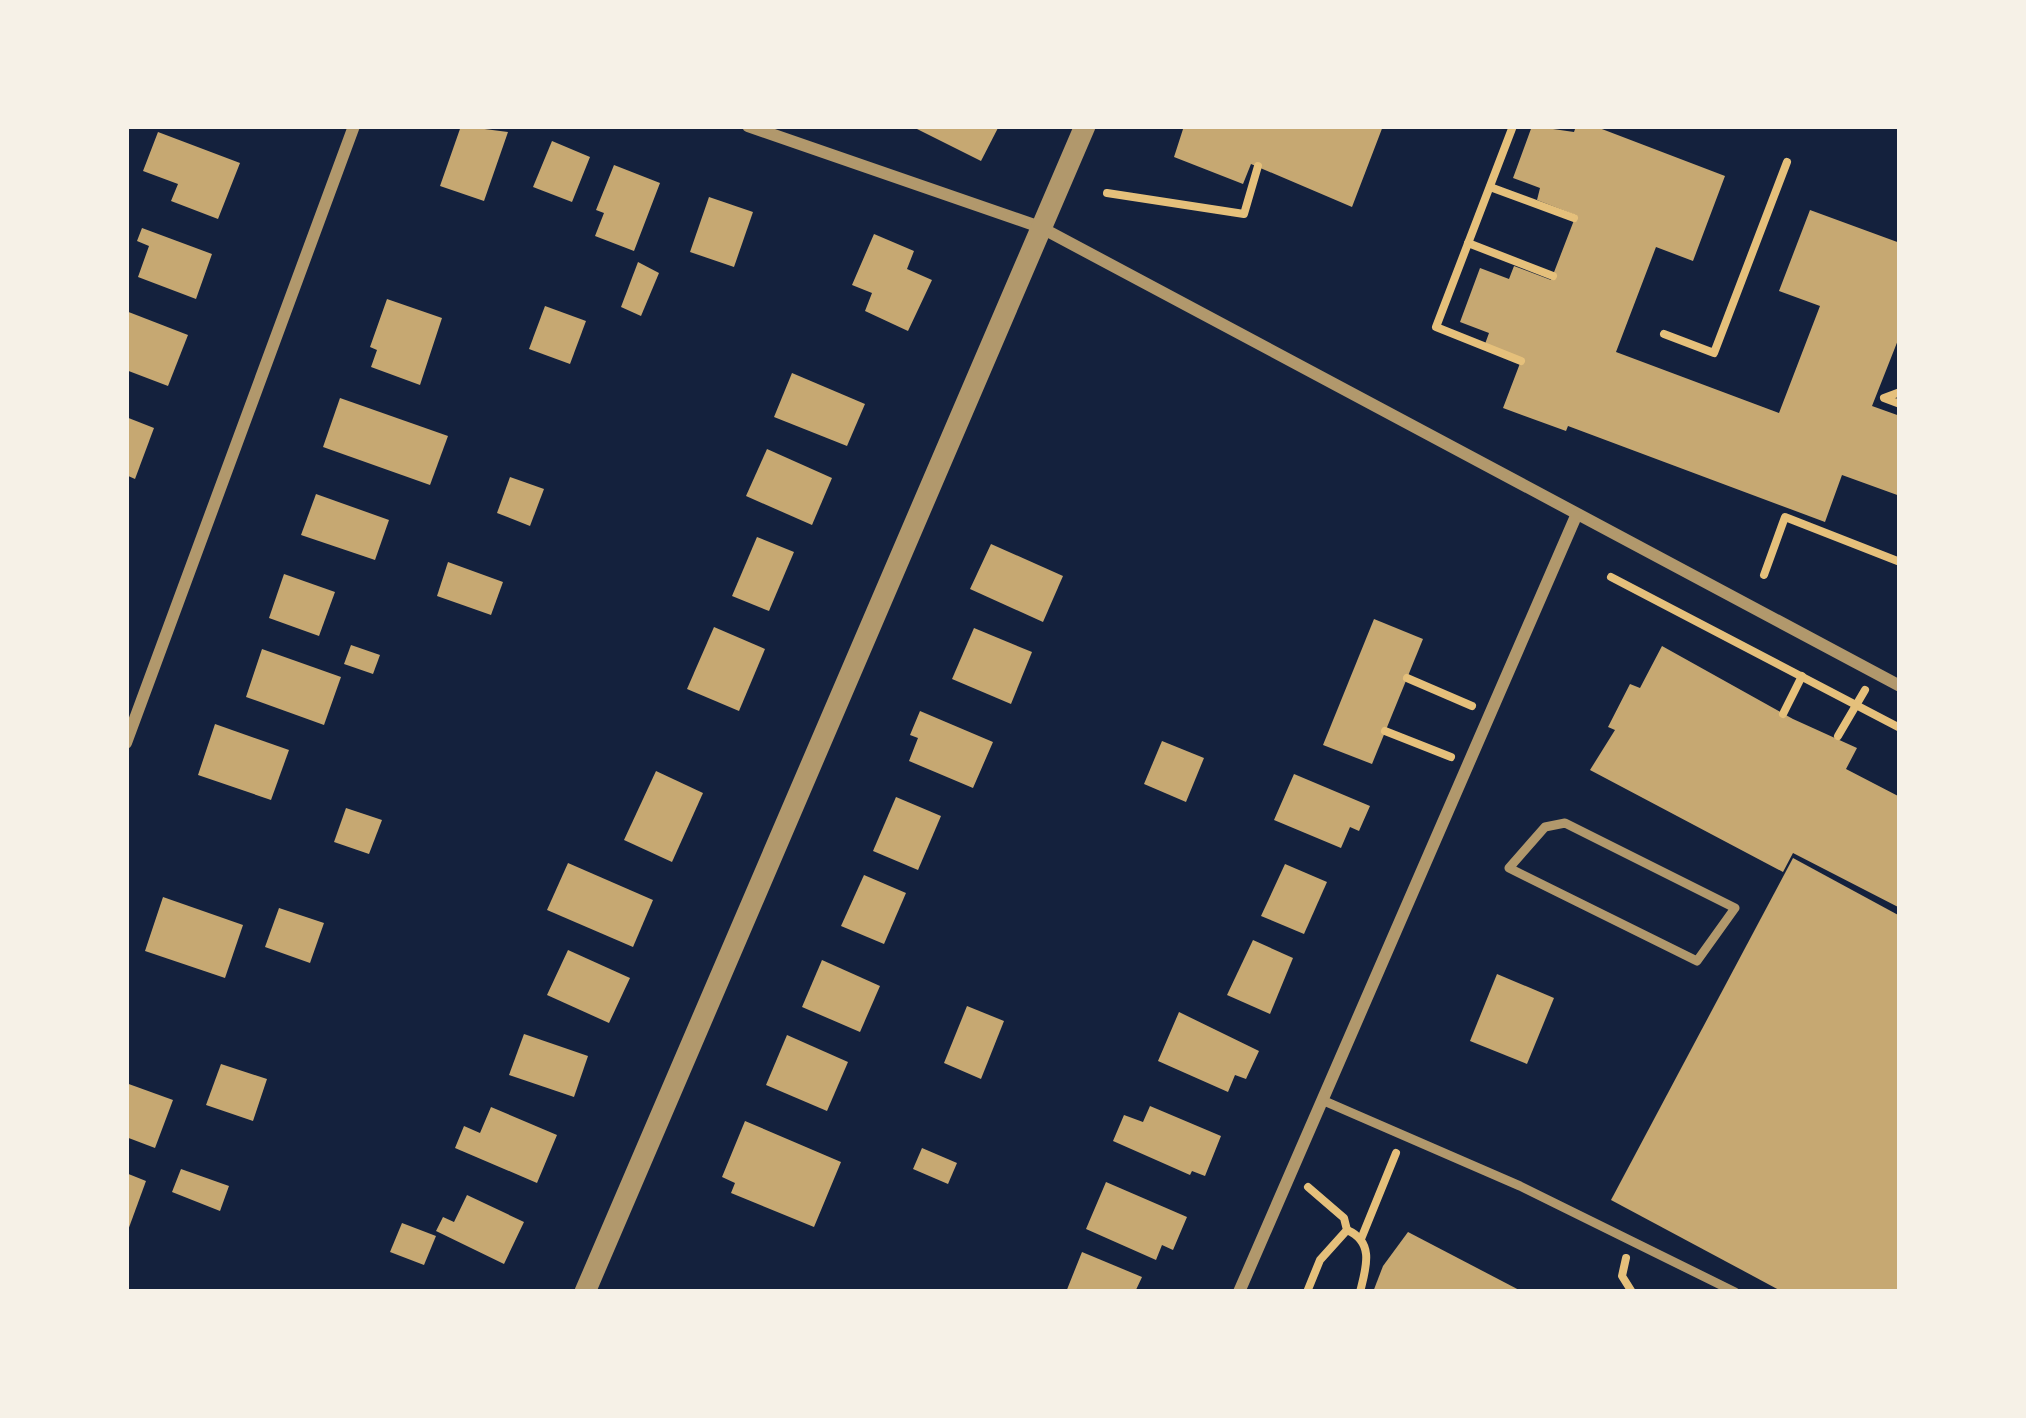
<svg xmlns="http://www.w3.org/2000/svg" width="2026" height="1418" font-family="'PT Sans',sans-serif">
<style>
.building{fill:#c6a872}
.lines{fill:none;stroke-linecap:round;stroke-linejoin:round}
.path{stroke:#e5c07b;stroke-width:8}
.service{stroke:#b1986c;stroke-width:9}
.minor{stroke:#b1986c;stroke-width:12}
.tertiary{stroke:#b1986c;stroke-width:21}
</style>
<rect width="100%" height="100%" fill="#14213d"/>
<g class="building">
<polygon points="461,126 508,132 484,201 440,186"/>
<polygon points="911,126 999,126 981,161"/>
<polygon points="1184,126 1383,126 1352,207 1251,164 1243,184 1174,157"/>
<polygon points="1532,126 1574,132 1576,126 1594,126 1725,176 1693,261 1656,247 1616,352 1779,413 1820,306 1779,291 1810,210 1900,243 1900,335 1872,406 1900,416 1900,496 1842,475 1825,522 1568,426 1566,431 1503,408 1522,358 1485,344 1489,333 1460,322 1480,268 1509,279 1514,266 1551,280 1576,215 1537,200 1540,188 1513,178"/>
<polygon points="158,132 240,163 218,219 171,201 178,184 143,171"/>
<polygon points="552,141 590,157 572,202 533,187"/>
<polygon points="614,165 660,183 634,251 595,236 604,213 596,210"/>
<polygon points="709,197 753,212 734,267 690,252"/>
<polygon points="142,228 212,254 196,299 138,277 149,246 137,241"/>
<polygon points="874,234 914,251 907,269 932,280 908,331 865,311 872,293 852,285"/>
<polygon points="638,262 659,273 641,316 621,307"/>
<polygon points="387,299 442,318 420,385 371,367 377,350 370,347"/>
<polygon points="545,306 586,321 570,364 529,349"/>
<polygon points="126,311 188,335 168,386 126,370"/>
<polygon points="792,373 865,404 847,446 774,417"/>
<polygon points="340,398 448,436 430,485 323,447"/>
<polygon points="126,417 154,428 135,479 126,475"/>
<polygon points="767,449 832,478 812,525 746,496"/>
<polygon points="510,477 544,489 530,526 497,513"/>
<polygon points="316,494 389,520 375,560 301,535"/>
<polygon points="757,537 794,552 769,611 732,596"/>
<polygon points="991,544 1063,576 1043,622 970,589"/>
<polygon points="448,562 503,582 491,615 437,596"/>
<polygon points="284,574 335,592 319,636 269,618"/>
<polygon points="1374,619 1423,639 1372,764 1323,745"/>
<polygon points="714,627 765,649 739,711 687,689"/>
<polygon points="974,628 1032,652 1011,704 952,679"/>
<polygon points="351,645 380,655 373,674 344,664"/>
<polygon points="1662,646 1793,719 1857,748 1846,769 1900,797 1900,908 1793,853 1783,872 1590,770 1615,730 1608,727 1630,684 1640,688"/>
<polygon points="262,649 341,677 324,725 246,697"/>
<polygon points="920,711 993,742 973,788 909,761 918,738 910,735"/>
<polygon points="215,724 289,750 271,800 198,775"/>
<polygon points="1162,741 1204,758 1186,802 1144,784"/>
<polygon points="656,771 703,793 672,862 624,840"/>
<polygon points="1294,774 1370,806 1359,831 1350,827 1341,848 1274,820"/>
<polygon points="896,797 941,816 918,870 873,851"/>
<polygon points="346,808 382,820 369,854 334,842"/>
<polygon points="1793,858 1900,916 1900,1292 1783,1292 1611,1200"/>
<polygon points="568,863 653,900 633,947 547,910"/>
<polygon points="1285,864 1327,882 1304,934 1261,916"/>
<polygon points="864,875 906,893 884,944 841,926"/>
<polygon points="163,897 243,925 225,978 145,951"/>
<polygon points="279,908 324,923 310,963 265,947"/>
<polygon points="1253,940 1293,958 1270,1014 1227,995"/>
<polygon points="568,950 630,978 609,1023 547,995"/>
<polygon points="822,960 880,986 860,1032 802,1007"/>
<polygon points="1497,974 1554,998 1527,1064 1470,1041"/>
<polygon points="967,1006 1004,1021 981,1079 944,1063"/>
<polygon points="1179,1012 1259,1051 1246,1079 1235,1075 1228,1092 1158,1061"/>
<polygon points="524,1034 588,1056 574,1097 509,1075"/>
<polygon points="787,1035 848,1062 827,1111 766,1085"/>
<polygon points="221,1064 267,1079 253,1121 206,1105"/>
<polygon points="126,1083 173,1100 155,1148 126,1137"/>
<polygon points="1150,1106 1221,1136 1205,1176 1192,1171 1190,1175 1113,1141 1124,1115 1143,1122"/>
<polygon points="491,1107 557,1135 537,1183 455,1148 464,1126 480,1133"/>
<polygon points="745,1121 841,1162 814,1227 731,1193 735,1183 722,1177"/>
<polygon points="922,1148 957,1163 948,1184 913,1169"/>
<polygon points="181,1169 229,1186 220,1211 172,1192"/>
<polygon points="126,1173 146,1181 127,1233 126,1233"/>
<polygon points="1106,1182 1187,1217 1173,1250 1162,1245 1156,1260 1086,1229"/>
<polygon points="467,1195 524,1222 504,1264 436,1231 443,1217 454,1222"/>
<polygon points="402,1223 436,1236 424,1265 390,1252"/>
<polygon points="1408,1232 1523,1292 1373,1292 1383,1266"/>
<polygon points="1082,1252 1142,1277 1135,1292 1066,1292"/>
</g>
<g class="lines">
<g class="path">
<polyline points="1513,126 1436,327 1521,361"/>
<polyline points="1490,187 1574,218"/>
<polyline points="1107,193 1244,214 1258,166"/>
<polyline points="1468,243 1553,276"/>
<polyline points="1664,334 1714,353 1787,162"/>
<polyline points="1900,392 1884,398 1900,404"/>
<polyline points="1764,575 1785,517 1900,562"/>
<polyline points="1611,577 1900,728"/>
<polyline points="1407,678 1472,706"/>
<polyline points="1783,714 1802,676"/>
<polyline points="1385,731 1451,757"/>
<polyline points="1838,736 1865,690"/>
<path d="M 1347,1230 C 1375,1242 1366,1268 1360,1292"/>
<polyline points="1361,1239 1396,1153"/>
<polyline points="1626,1258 1622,1276 1632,1292"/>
<polyline points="1307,1292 1320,1260 1347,1230 1344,1218 1308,1187"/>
</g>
<g class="service">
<polygon points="1565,823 1735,908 1697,961 1509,868 1545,827"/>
<polyline points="1322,1100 1520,1186 1735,1292"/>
</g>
<g class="minor">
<polyline points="748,126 1040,227 1900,686"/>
<polyline points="126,743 354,126"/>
<polyline points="1239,1292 1576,516"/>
</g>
<polyline class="tertiary" points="585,1292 1085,126"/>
</g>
<rect width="2026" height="1418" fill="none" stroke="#f6f1e7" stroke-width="258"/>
</svg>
